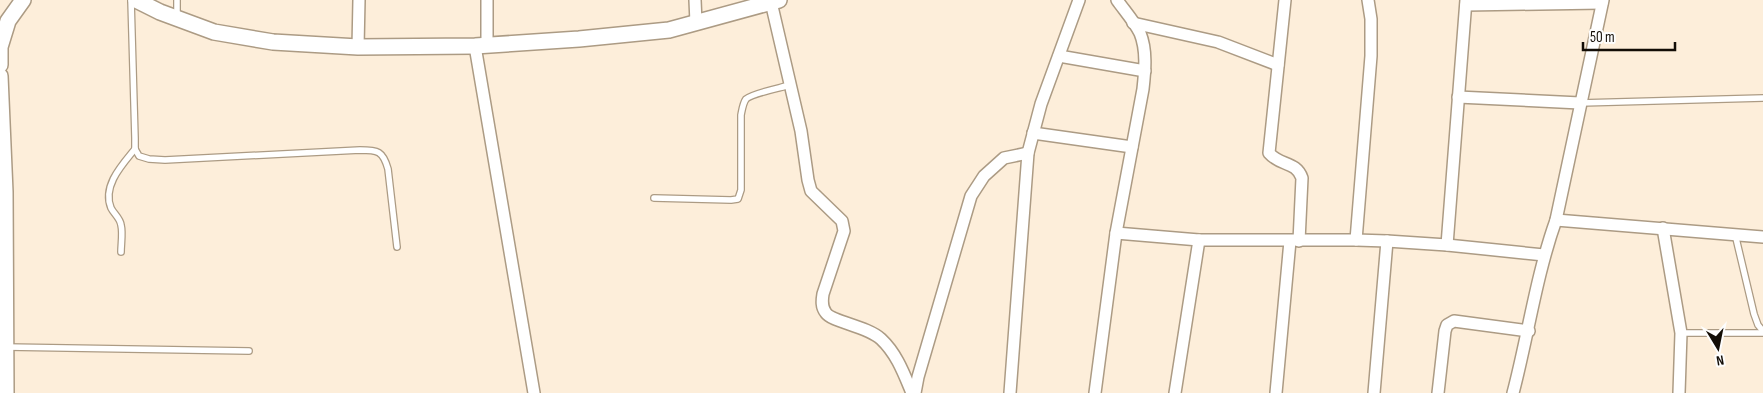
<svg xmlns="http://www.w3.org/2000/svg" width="1763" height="393" font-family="'Sofia Sans Condensed',sans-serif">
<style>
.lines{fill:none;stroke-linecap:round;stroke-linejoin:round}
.lane-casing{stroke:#ac9b84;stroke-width:8}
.street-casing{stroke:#ac9b84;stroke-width:14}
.secondary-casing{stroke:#ac9b84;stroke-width:18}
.lane{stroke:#fff;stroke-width:5.5}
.street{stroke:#fff;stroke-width:11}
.secondary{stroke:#fff;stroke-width:15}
</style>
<rect width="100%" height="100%" fill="#fdeeda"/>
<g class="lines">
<g class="lane-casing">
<g id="lane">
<path d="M 131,0 L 135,138 L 135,149 L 139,156 L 149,159 L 165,160 L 360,150 C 378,150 383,151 388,169 L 397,247"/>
<polyline points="177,16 177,0"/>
<polyline points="1580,103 1763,98"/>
<path d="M 654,198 L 731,200 L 738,199 L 741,190 L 741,115 C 742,110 743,103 746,99 C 753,93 780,88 790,85"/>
<polyline points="1735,234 1754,314 1758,325 1763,331"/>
<path d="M 121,252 C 121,244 123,233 121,225 C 120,218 114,214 111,208 C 102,186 122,165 135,149"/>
<polyline points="1681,333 1763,333"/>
<polyline points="6,347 249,351"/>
</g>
</g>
<g class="street-casing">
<g id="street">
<polyline points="487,0 487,46"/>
<polyline points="695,0 696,23"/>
<path d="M 1285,0 L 1269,153 C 1280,166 1296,161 1302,178 L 1299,241"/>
<path d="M 771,2 L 801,131 L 808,180 L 811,191 L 842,221 L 844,231 L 823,294 C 822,300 821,307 826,313 C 832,322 867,326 881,339 C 897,354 904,374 912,393"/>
<polyline points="1466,5 1602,3"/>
<polyline points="1133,23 1218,42 1278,65"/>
<polyline points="475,46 534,393"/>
<polyline points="358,47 359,0"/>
<polyline points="1059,56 1145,71"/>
<polyline points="1458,97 1580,103"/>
<polyline points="1033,133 1132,147"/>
<polyline points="1556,220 1763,237"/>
<polyline points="1663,228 1681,333 1679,393"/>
<polyline points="1116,233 1199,240 1356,240 1387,241 1447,245 1544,255"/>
<polyline points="1356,240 1371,56 1371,19 1368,0"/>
<polyline points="1447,245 1466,0"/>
<polyline points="915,393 918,377 971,196 984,176 1004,158 1028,153"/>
<polyline points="1010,393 1028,153 1041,104 1079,0"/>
<path d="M 1095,393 L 1116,233 L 1143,89 C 1145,71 1147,50 1140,33 C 1134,21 1124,10 1117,0"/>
<polyline points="1175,393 1199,240"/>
<polyline points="1276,393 1290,241"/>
<polyline points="1374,393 1387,241"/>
<polyline points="1438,393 1445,331 1447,325 1454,321 1529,331"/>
<path d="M 1513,393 C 1528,336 1536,276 1556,220 L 1603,0"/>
</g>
</g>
<g class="secondary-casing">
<g id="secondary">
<polyline points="136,0 160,12 214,32 273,42 358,47 475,46 579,39 669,30 779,0"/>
<polyline points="0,65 0,47 8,21 23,0"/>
<polyline points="0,76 5,192 6,393"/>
</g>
</g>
<use href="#lane" class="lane"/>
<use href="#street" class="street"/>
<use href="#secondary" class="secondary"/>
</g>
<g transform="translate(1718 348) rotate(170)" stroke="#fdfdfd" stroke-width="4" paint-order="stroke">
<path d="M0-4L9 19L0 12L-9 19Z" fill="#130d06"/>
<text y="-8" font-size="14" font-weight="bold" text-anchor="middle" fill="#130d06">N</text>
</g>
<path d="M1583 42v8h92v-8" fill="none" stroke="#130d06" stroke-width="2.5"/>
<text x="1590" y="42" font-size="15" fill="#130d06" stroke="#fdfdfd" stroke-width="4" paint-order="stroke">50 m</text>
</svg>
